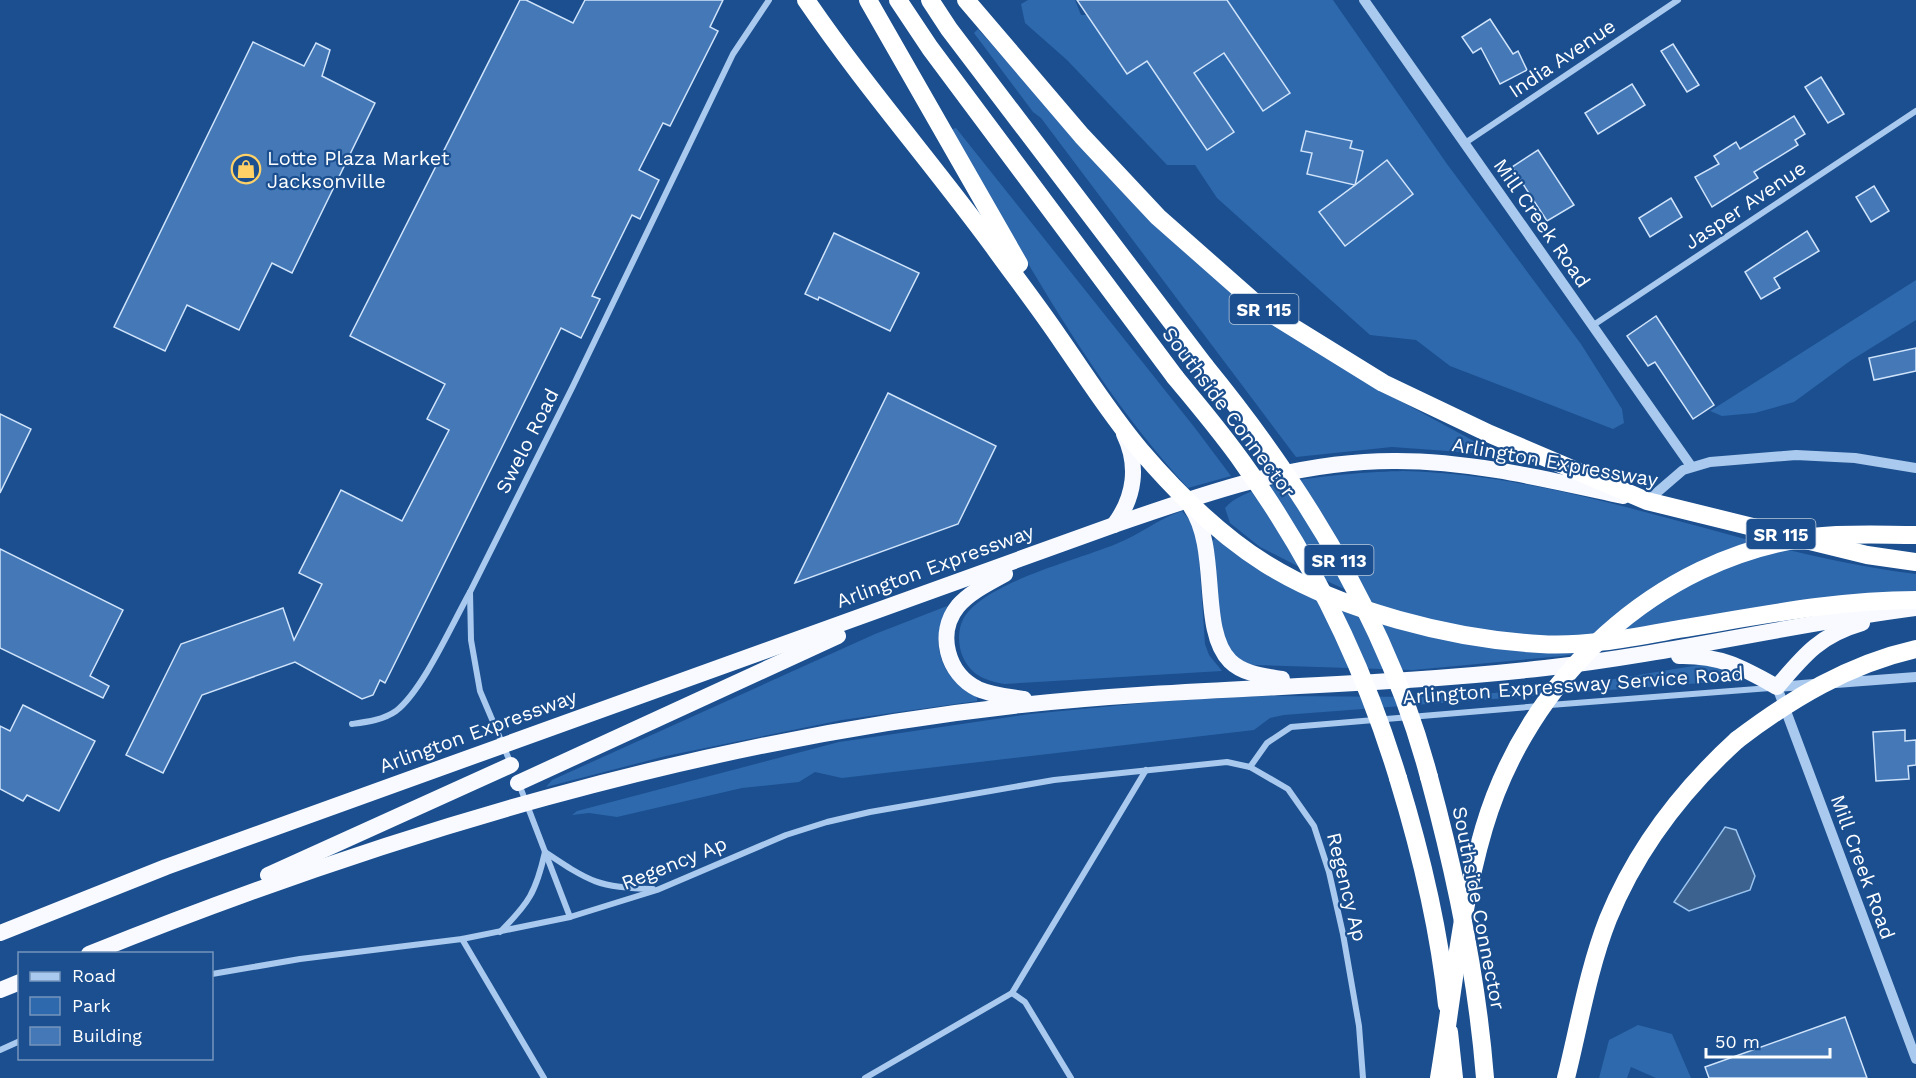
<svg xmlns="http://www.w3.org/2000/svg" width="1916" height="1078" font-family="'Work Sans',sans-serif">
<style>
.green{fill:#2e69ad}
.water{fill:#3c6290;stroke:#9cc4f0;stroke-width:1.5}
.building{fill:#4478b7;stroke:#cfe3fa;stroke-width:1.5}
.lines{fill:none;stroke-linecap:round;stroke-linejoin:round}
.minor{stroke:#a9c9ee;stroke-width:6}
.tertiary{stroke:#a9c9ee;stroke-width:10}
.trunk{stroke:#f8faff;stroke-width:16}
.motorway{stroke:#fff;stroke-width:18}
.motorway-bridge{stroke:#fff;stroke-width:18}
.labels{text-anchor:middle;dominant-baseline:central;stroke-width:4.5;stroke-linejoin:round;paint-order:stroke}
.shield{fill:#1b4f8f;stroke:#bbcadd;stroke-width:1.5}
.shield-label{font-size:18px;font-weight:bold;fill:#fff}
.street-label{font-size:20px;fill:#fff;stroke:#1b4f8f}
.poi-label{font-size:20px;fill:#fff;stroke:#1b4f8f;text-anchor:start}
</style>
<rect width="100%" height="100%" fill="#1b4f8f"/>
<g class="green">
<polygon points="1028,0 1075,0 1081,15 1104,15 1102,0 1333,0 1447,164 1581,344 1622,409 1624,423 1613,429 1450,366 1416,340 1370,335 1217,198 1195,165 1167,165 1067,60 1025,23 1021,4"/>
<polygon points="978,29 1119,187 1360,379 1492,451 1490,454 1392,447 1296,457 1041,118 1033,112 974,33"/>
<path d="M 956,128 L 1195,428 L 1231,476 L 1188,488 C 1090,382 1023,253 950,130 Z"/>
<polygon points="1916,280 1916,320 1850,361 1794,402 1755,413 1722,416 1710,411"/>
<path d="M 1403,471 C 1580,475 1742,553 1916,574 L 1916,592 L 1572,637 L 1505,634 L 1423,619 L 1382,606 L 1331,583 L 1260,547 L 1230,523 L 1225,508 C 1248,478 1364,472 1403,471 Z"/>
<path d="M 1182,511 L 1197,529 L 1205,644 L 1209,655 L 1222,671 L 1005,684 C 986,681 970,675 962,655 C 957,641 958,623 968,612 C 995,580 1077,560 1116,544 C 1139,535 1158,519 1182,511 Z"/>
<path d="M 1215,538 L 1335,607 L 1365,620 L 1433,637 L 1663,640 L 1562,656 L 1413,670 L 1254,665 C 1245,663 1232,657 1228,647 C 1213,616 1215,575 1212,541 Z"/>
<path d="M 947,606 C 945,616 940,624 939,633 C 935,662 953,686 977,697 L 977,701 L 842,720 L 666,756 L 546,787 L 552,780 L 875,634 Z"/>
<polygon points="1705,664 1716,665 1739,676 1741,680 1284,715 1270,718 1254,730 842,778 815,772 799,782 742,788 617,817 589,813 572,815 577,811 839,742 1030,714 1165,701 1263,696 1425,697 1494,693 1614,679"/>
<polygon points="1638,1025 1672,1034 1691,1078 1656,1078 1631,1067 1627,1078 1599,1078 1609,1040"/>
</g>
<polygon class="water" points="1725,827 1736,830 1755,876 1750,890 1689,911 1674,902"/>
<g class="building">
<polygon points="520,0 526,0 573,23 585,0 723,0 710,27 718,31 670,126 663,123 639,170 659,180 640,219 632,215 592,296 600,299 581,338 561,328 385,683 380,680 373,695 362,699 295,662 202,695 163,773 126,755 181,644 283,608 294,640 322,584 299,573 341,490 402,521 449,430 427,419 445,384 350,336"/>
<polygon points="1077,0 1227,0 1290,93 1263,111 1224,53 1194,73 1234,132 1207,150 1147,61 1127,74"/>
<polygon points="1490,19 1513,54 1518,51 1527,70 1500,84 1481,48 1473,53 1462,37"/>
<polygon points="253,42 304,66 316,43 330,50 322,76 375,103 292,273 272,263 239,330 187,305 165,351 114,327"/>
<polygon points="1673,44 1699,85 1687,92 1661,51"/>
<polygon points="1821,77 1844,114 1828,123 1805,87"/>
<polygon points="1632,84 1645,105 1598,134 1585,113"/>
<polygon points="1794,116 1805,134 1795,140 1798,145 1754,172 1758,178 1712,207 1695,177 1719,164 1714,156 1736,142 1740,149"/>
<polygon points="1306,131 1352,141 1350,148 1363,151 1355,185 1387,160 1413,194 1345,246 1319,212 1355,185 1307,174 1312,153 1301,151"/>
<polygon points="1538,150 1574,205 1547,221 1512,167"/>
<polygon points="1874,186 1889,211 1871,222 1856,197"/>
<polygon points="1671,198 1682,217 1650,237 1639,218"/>
<polygon points="1807,231 1819,251 1774,278 1780,288 1761,299 1745,272"/>
<polygon points="834,233 919,273 890,331 819,297 818,300 805,294"/>
<polygon points="1656,316 1714,405 1693,419 1655,362 1648,366 1627,336"/>
<polygon points="1916,348 1916,371 1874,380 1869,358"/>
<polygon points="888,393 996,446 958,524 795,583"/>
<polygon points="0,414 31,429 0,493"/>
<polygon points="0,549 123,610 90,676 109,686 103,698 0,648"/>
<polygon points="23,705 95,741 59,811 27,795 23,801 0,789 0,726 10,731"/>
<polygon points="1905,730 1905,741 1916,740 1916,765 1908,766 1909,779 1876,781 1873,732"/>
<polygon points="1845,1017 1867,1078 1709,1078 1705,1067"/>
</g>
<g class="lines">
<g class="minor">
<polyline points="1465,143 1678,0"/>
<polyline points="1592,326 1916,111"/>
<polyline points="1550,705 1770,688"/>
<path d="M 352,724 C 367,722 383,720 396,711 C 423,690 452,624 470,592"/>
<polyline points="511,764 480,691 471,640 470,592 573,386 733,54 769,0"/>
<polyline points="1250,767 1267,743 1291,727 1540,706"/>
<polyline points="519,784 570,917"/>
<path d="M 545,852 C 590,882 599,888 653,889"/>
<path d="M 500,932 C 529,903 536,892 545,852"/>
<polyline points="462,939 544,1078"/>
<polyline points="212,974 300,959 462,939 570,917 657,890 786,835 827,822 870,812 1054,780 1227,762 1250,767 1288,789 1314,826 1329,872 1343,934 1359,1026 1363,1078"/>
<polyline points="1012,993 1146,770"/>
<polyline points="0,1050 20,1041"/>
<polyline points="865,1078 1012,993 1025,1002 1071,1078"/>
</g>
<g class="tertiary">
<polyline points="1364,0 1691,466"/>
<polyline points="1647,501 1683,470 1710,462 1796,455 1855,458 1916,468"/>
<polyline points="1836,683 1916,677"/>
<polyline points="1814,684 1777,687 1916,1059"/>
</g>
<g class="trunk">
<path d="M 1191,507 C 1220,549 1199,630 1230,661 C 1243,674 1264,676 1282,679"/>
<path d="M 1114,525 C 1135,497 1139,465 1124,434"/>
<path d="M 1005,574 C 989,583 970,592 958,606 C 936,633 947,674 978,689 C 992,695 1009,697 1024,699"/>
<path d="M 1679,656 C 1721,655 1743,668 1777,687 C 1804,655 1820,635 1862,623"/>
<polyline points="518,783 838,636"/>
<polyline points="268,875 511,765"/>
<path d="M 0,933 L 166,867 L 1114,525 C 1206,493 1299,460 1397,461 C 1473,461 1549,480 1623,496"/>
<path d="M 89,954 C 387,834 700,740 1021,705 C 1195,686 1371,688 1545,668 C 1670,654 1792,624 1916,608"/>
<polyline points="0,990 20,982"/>
</g>
<g class="motorway">
<path d="M 806,0 C 864,85 932,163 993,246 C 1016,278 1041,310 1063,343 C 1088,379 1112,417 1141,451 C 1177,493 1218,534 1266,564 C 1342,611 1451,639 1540,644 C 1586,647 1634,637 1679,629 C 1758,616 1836,600 1916,600"/>
<polyline points="868,0 1019,264"/>
<polyline points="898,0 930,48 1175,377"/>
<polyline points="930,0 949,29 1205,366"/>
<polyline points="966,0 1082,136 1158,217 1260,307 1383,383 1490,434 1647,501 1867,555 1916,562"/>
<path d="M 1429,777 C 1456,876 1477,976 1485,1078"/>
<path d="M 1398,778 C 1421,853 1439,927 1447,1005"/>
<polyline points="1449,1032 1454,1078"/>
<path d="M 1566,1078 C 1579,1026 1588,970 1608,919 C 1637,848 1681,791 1737,740"/>
</g>
<g class="motorway-bridge">
<path d="M 1205,366 C 1304,487 1389,625 1429,777"/>
<path d="M 1175,377 C 1198,405 1222,433 1243,463 C 1312,559 1364,666 1398,778"/>
<path d="M 1737,740 C 1791,699 1849,664 1916,649"/>
<path d="M 1439,1078 C 1453,995 1460,909 1484,828 C 1528,679 1655,558 1812,537 C 1846,533 1882,535 1916,535"/>
</g>
</g>
<defs>
<g id="shop-ring" transform="scale(1.5)"><circle r="9.5" fill="#1b4f8f" stroke="#ffd166" stroke-width="1.5"/><path d="M-5-2.5h2.3a2.7 3.5 0 0 1 5.4 0H5L5.5 6h-11ZM-1.5-2.5h3a1.5 2.3 0 0 0-3 0Z" fill="#ffd166"/></g>
</defs>
<g fill-rule="evenodd">
<use href="#shop-ring" x="246" y="169"/>
</g>
<g class="labels">
<g class="shield">
<rect x="1229.5" y="294" width="69" height="30" rx="4.5"/>
<rect x="1746.5" y="519" width="69" height="30" rx="4.5"/>
<rect x="1304.5" y="545" width="69" height="30" rx="4.5"/>
</g>
<g class="shield-label">
<text x="1264" y="309">SR 115</text>
<text x="1781" y="534">SR 115</text>
<text x="1339" y="560">SR 113</text>
</g>
<g class="street-label">
<text transform="translate(1562 58) rotate(-34)">India Avenue</text>
<text transform="translate(1745 205) rotate(-34)">Jasper Avenue</text>
<text transform="translate(1542 223) rotate(55)">Mill Creek Road</text>
<text transform="translate(1229 412) rotate(53)">Southside Connector</text>
<text transform="translate(527 441) rotate(-63)">Swelo Road</text>
<text transform="translate(1555 462) rotate(10)">Arlington Expressway</text>
<text transform="translate(935 566) rotate(-20)">Arlington Expressway</text>
<text transform="translate(1573 685) rotate(-4)">Arlington Expressway Service Road</text>
<text transform="translate(478 731) rotate(-20)">Arlington Expressway</text>
<text transform="translate(674 863) rotate(-22)">Regency Ap</text>
<text transform="translate(1863 867) rotate(70)">Mill Creek Road</text>
<text transform="translate(1347 887) rotate(76)">Regency Ap</text>
<text transform="translate(1479 908) rotate(79)">Southside Connector</text>
</g>
<g class="poi-label">
<text x="267" y="158">Lotte Plaza Market<tspan x="267" dy="23">Jacksonville</tspan></text>
</g>
</g>
<rect x="18" y="952" width="195" height="108" fill="#1b4f8f" stroke="#7695bc" stroke-width="1.5"/>
<rect x="30" y="972" width="30" height="9" fill="#a9c9ee" stroke="#7695bc" stroke-width="1.5"/>
<text x="72" y="982" font-size="18" fill="#ffffff">Road</text>
<rect x="30" y="997" width="30" height="18" fill="#2e69ad" stroke="#7695bc" stroke-width="1.5"/>
<text x="72" y="1012" font-size="18" fill="#ffffff">Park</text>
<rect x="30" y="1027" width="30" height="18" fill="#4478b7" stroke="#7695bc" stroke-width="1.5"/>
<text x="72" y="1042" font-size="18" fill="#ffffff">Building</text>
<path d="M1706 1048v9h124v-9" fill="none" stroke="#ffffff" stroke-width="3"/>
<text x="1715" y="1048" font-size="18" fill="#ffffff" stroke="#1b4f8f" stroke-width="4.5" paint-order="stroke">50 m</text>
</svg>
